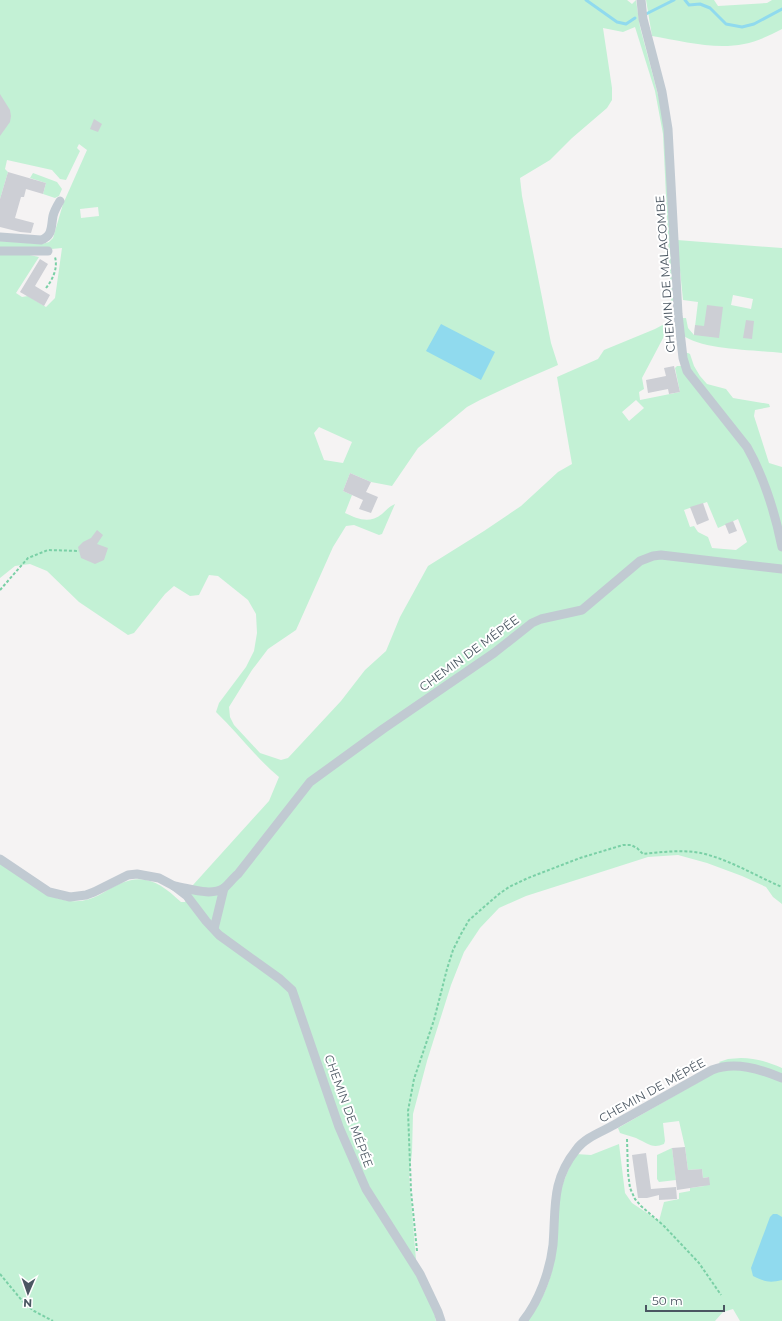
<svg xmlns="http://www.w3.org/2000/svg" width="782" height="1321" font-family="Montserrat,sans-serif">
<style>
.green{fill:#c3f1d5;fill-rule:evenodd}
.water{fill:#90daee}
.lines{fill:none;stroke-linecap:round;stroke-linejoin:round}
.stream{stroke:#90daee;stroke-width:3}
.building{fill:#cdcfd5}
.path{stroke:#7ad0a6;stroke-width:2;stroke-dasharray:3 2;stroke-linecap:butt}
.minor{stroke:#c1cad2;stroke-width:9}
.labels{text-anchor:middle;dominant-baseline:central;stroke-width:4;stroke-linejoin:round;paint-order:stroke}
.street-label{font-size:12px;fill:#4a5661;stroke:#fff}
</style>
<rect width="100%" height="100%" fill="#f5f3f3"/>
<g class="green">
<path d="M 0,0 L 627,0 L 632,4 L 636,0 L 640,27 L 664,117 L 673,300 L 669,313 L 663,315 L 669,308 L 671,300 L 663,134 L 655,91 L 635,27 L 623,32 L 603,28 L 612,88 L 612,100 L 607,108 L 572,138 L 550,160 L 520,178 L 522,196 L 551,343 L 558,365 L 521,381 L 480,400 L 467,407 L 418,448 L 392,486 L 371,482 L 350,473 L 343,491 L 352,495 L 345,513 C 358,519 369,524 382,514 C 386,510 390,506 395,504 L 382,534 L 379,535 L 354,525 L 346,526 L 333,547 L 296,630 L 268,649 L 252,670 L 229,707 L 230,717 L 234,725 L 260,753 L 281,760 L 288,758 L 341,701 L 365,670 L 386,651 L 400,617 L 428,566 L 484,531 L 521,506 L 558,472 L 572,464 L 557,377 L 598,359 L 604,350 L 655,329 L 670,321 L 671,323 L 642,378 L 644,389 L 639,392 L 640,400 L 680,392 L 675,368 L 677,366 L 681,366 L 692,373 L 685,353 L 688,353 L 690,354 L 694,366 L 700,376 L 707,384 L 726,389 L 733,398 L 769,404 L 770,407 L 755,410 L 754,416 L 769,463 L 782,467 L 782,904 L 773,897 L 766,887 L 742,876 L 707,863 L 678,855 L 648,857 L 526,896 L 499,908 L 480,928 L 464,952 L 451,985 L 427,1061 L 413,1114 L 412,1153 L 409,1176 L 417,1272 L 434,1312 L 436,1321 L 0,1321 L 0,862 C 20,876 47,900 71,901 C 92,903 102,892 119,884 C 145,872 162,884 181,902 L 185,902 L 193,885 L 269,801 L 279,777 C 256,758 238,733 216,712 L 219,703 L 246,667 L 254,651 L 257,633 L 256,614 L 248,600 L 218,576 L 209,575 L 199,595 L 190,596 L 174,586 L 165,594 L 134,633 L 128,635 L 79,602 L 47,571 L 30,564 L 15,566 L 0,578 L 0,254 L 25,254 L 39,257 L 16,293 L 22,297 L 28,296 L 46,307 L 55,298 L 62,248 L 41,250 L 0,250 L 0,241 L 42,244 L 49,242 L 53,238 L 63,204 L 87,150 L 79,144 L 77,148 L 80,151 L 66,180 L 60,179 L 52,170 L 7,160 L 5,169 L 8,172 L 0,199 ZM 98,207 L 99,216 L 81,218 L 80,209 ZM 636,400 L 644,408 L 629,421 L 622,412 ZM 319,427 L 352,442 L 343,463 L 324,460 L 314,433 ZM 707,502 L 718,528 L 738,519 L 747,542 L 736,550 L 712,548 L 708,537 L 698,532 L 694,526 L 690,527 L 684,510 Z"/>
<path d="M 646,0 L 714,0 L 718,6 L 767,3 L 772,0 L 782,0 L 782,29 C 770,35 757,42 744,44 C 714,50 682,41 652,36 Z"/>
<polygon points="33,173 57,182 62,189 59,196 55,198 43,194 46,183 30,178"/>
<path d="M 677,240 L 782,248 L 782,353 C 758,350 700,350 683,335 L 683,318 L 686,318 L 688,328 L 694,335 L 698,302 L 683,300 ZM 733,295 L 753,299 L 751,309 L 731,305 Z"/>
<path d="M 741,1058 C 756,1058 768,1062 782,1068 L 782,1321 L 740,1321 L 733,1309 L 723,1312 L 715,1321 L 527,1321 C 537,1307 547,1291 551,1274 C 557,1252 555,1229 558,1207 C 560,1186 567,1173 576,1154 L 591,1155 L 619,1144 L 625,1193 L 632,1203 L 659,1221 L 664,1202 L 679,1199 L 679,1193 L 690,1191 L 690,1188 L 704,1186 L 709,1177 L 703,1178 L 702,1169 L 688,1170 L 685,1147 L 679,1121 L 663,1123 L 665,1141 L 664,1144 C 652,1149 647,1143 636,1138 C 631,1136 625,1135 620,1133 L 618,1128 L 718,1071 L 725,1069 L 719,1062 L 728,1059 Z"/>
<polygon points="672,1148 676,1180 659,1182 657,1179 657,1155"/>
</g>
<g class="water">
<polygon points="441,324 495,352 481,380 426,351"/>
<path d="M 773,1214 L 777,1214 L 782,1217 L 782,1280 C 770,1283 765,1282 753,1276 L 751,1268 L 770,1217 Z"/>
</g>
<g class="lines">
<g class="stream">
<polyline points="586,0 617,22 626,24 635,18"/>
<polyline points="685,0 689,5 700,4 710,8 726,24 742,27 754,24 782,9"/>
<polyline points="644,15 674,0"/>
</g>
</g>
<g class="building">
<polygon points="0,94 10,110 11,116 10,122 0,136"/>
<polygon points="94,119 102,124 98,132 90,129"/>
<polygon points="8,172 46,183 43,194 26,189 24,197 21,197 15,218 34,223 31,233 20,232 0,227 0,199"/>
<polygon points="40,259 48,264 35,286 50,295 44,306 20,292"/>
<polygon points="707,305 723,307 719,338 694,335 695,325 704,326"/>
<polygon points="746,320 754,321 752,339 743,338"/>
<polygon points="674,366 680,392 669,394 668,389 648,393 646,380 666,376 664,368"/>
<polygon points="350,473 371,482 366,492 378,497 371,513 359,509 363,500 343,491"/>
<polygon points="703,503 709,520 697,525 690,507"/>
<polygon points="733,521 737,531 729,534 725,524"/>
<polygon points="97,530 103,535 97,544 108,548 104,560 95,564 81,558 78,547 83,542 91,538"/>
<polygon points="685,1147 688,1170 702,1169 703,1178 709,1177 710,1185 677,1190 672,1148"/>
<polygon points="646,1153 651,1189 676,1187 677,1199 659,1200 659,1195 647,1198 638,1198 632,1155"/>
</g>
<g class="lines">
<g class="path">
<path d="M 46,288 C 53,279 58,268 55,257"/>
<polyline points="0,590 28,558 48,550 79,551"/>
<polyline points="627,1139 628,1173 630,1188 635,1199 641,1206 664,1226 699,1263 721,1295"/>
<path d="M 417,1251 L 411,1191 L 408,1111 L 414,1079 L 434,1020 L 447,969 L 453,950 L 461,934 L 469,920 L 499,894 L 509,887 L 528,878 L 580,858 L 623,845 L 631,845 L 637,848 L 643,854 C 662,852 685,849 705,854 C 732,861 756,876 782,887"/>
<polyline points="0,1274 24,1303 34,1311 53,1321"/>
</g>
<g class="minor">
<path d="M 641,0 L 643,19 L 662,92 L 668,129 L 678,314 L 683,358 L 687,371 L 690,375 L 747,447 C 764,477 775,513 782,547"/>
<path d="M 0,237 L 41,240 C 53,236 51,226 53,216 C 54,211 57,206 60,201"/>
<polyline points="0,251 48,251"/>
<polyline points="0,859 49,892 70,897 86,895 94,892 128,875 137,874 159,878 174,886 187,896 206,921 219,935 280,979 292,990 339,1127 366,1189 420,1274 438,1312 441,1321"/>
<path d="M 174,886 C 189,888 210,897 224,888 C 229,884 233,878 238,874 L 310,782 L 383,729 L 494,653 L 532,623 L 541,619 L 582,610 L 640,561 L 653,556 L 661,555 L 782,569"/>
<polyline points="214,929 224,888"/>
<path d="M 523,1321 C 539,1301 550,1271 553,1245 C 556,1208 551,1181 576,1150 C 586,1136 605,1131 619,1122 C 650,1105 681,1087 712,1070 C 735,1061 760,1069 782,1078"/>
</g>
</g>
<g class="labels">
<g class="street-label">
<text transform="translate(665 274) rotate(-94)">CHEMIN DE MALACOMBE</text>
<text transform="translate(469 653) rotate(-36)">CHEMIN DE MÉPÉE</text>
<text transform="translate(652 1090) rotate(-29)">CHEMIN DE MÉPÉE</text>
<text transform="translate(349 1111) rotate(70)">CHEMIN DE MÉPÉE</text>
</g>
</g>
<g transform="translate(28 1293) rotate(182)" stroke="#ffffff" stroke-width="3" paint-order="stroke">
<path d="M0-3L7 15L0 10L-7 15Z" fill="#4a5661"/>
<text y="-6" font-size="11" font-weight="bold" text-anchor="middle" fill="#4a5661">N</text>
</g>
<path d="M646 1305v6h78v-6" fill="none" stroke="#4a5661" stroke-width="2"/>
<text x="652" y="1305" font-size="12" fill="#4a5661" stroke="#ffffff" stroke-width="3" paint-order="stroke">50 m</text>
</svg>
